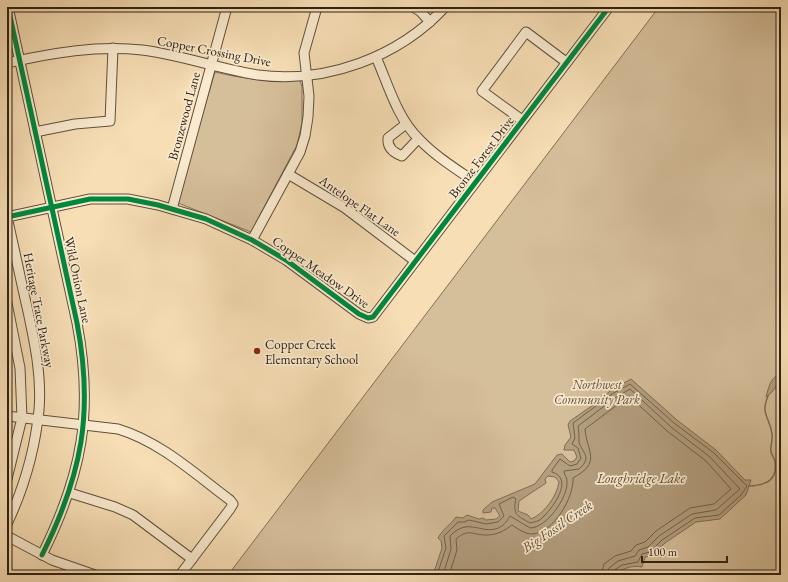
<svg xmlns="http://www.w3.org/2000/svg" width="788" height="582" font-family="'EB Garamond',serif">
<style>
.green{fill:#d5be9a;stroke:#827057}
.water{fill:#b39e7e;stroke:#7e6c54;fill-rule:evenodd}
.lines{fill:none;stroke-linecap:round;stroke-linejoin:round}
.shore{stroke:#706049;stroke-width:1}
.stream{stroke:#7e6c54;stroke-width:1.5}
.minor-casing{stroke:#60503c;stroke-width:11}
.minor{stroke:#faeacf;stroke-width:9}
.cycleway-casing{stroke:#faeacf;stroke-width:8}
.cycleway{stroke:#00873e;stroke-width:5}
.poi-dot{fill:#8f2418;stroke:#faeacf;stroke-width:1.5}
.labels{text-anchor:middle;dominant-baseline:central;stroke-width:3.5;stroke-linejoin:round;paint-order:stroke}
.street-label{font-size:13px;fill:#2e2114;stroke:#faeacf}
.poi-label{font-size:13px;fill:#2e2114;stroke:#faeacf;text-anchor:start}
.park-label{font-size:13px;font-style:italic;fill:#60503c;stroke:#faeacf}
.water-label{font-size:14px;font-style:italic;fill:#5d4d39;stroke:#faeacf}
</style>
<rect width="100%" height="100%" fill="#f7deb5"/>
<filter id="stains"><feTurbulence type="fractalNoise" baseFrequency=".005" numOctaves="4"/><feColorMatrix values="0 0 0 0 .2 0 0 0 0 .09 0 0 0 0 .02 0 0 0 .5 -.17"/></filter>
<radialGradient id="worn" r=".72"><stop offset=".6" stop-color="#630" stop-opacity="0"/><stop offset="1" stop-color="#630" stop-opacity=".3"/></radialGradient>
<g class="green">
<polygon points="659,7 781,7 781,575 228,575"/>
<path d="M 215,72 C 244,79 270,82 300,80 L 302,87 L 302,123 L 297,145 L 251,232 L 178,203 L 178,198 Z"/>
</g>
<g class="water">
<path d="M 781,374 C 781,381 773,393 766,397 C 769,387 770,377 781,374 Z"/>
<path d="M 631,379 L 677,420 L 716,450 L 745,480 L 751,480 L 746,495 L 720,519 L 696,522 L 665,543 L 652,556 L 645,557 L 642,567 C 630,565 623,569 614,575 L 433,575 L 442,548 L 441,541 L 438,538 C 443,529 450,525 456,517 L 463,518 L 467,515 L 479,519 L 483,518 L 486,520 L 496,519 L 500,516 L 495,508 L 492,508 L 491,512 L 483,513 L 483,510 L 492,502 L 535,484 L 557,455 L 562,454 L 570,462 L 574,461 L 577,457 L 574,450 L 564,450 L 565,445 L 571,437 L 568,425 L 570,421 L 599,401 L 610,391 ZM 548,476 L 555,477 L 559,482 C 557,496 544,514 531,519 L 528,515 L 518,511 L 519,501 L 546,483 L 545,479 Z"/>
</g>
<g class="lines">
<g class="shore">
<path d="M 437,575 L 446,548 L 444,536 L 458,522 L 464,522 L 469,520 L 486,524 L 498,522 L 504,516 L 499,504 L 513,497 L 516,499 C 512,515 518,516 530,523 C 534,522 540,521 542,518 C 552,509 575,479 552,472 L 552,470 L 560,459 L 570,466 L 577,464 L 581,458 L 578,448 L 572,444 L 575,438 L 573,423 L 612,394 L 630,384 L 674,423 L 714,453 L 747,486 L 741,495 L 719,515 L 695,518 L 662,540 L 650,552 L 642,554 L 638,562 L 622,565 L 613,571 L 612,575"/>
<path d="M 443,575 L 451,549 L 450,536 C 470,515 483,538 502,526 C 506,523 508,519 510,516 L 530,528 C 546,528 567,499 567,483 C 568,478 564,475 564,471 L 579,469 C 593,457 582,453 579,442 C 579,441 579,429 578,426 L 615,398 L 630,389 L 671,427 L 710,457 L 740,489 L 716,510 L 692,514 L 659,536 L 648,547 L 639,550 L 635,556 L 618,561 L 609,568 L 607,575"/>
<path d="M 449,575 L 457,550 L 456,539 C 469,528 472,535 486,535 C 497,535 504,531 512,525 C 518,529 525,534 532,534 C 554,533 574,497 573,478 C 602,462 587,453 585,429 L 629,396 L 667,431 L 706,461 L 731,489 L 714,504 L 690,508 L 656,531 L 645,542 L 636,545 L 631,551 L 615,556 L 604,564 L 601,575"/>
</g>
<g class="stream">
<polyline points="775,7 781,10"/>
<path d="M 749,486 C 766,485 778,481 775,461 C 774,458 772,455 771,452 C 770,446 773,440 772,434 C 770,417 760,415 768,396"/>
</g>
<g class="minor-casing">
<g id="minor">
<path d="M 8,7 L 77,323 C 94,412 82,475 42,555"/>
<polyline points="413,7 420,11 430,22"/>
<path d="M 376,57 C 388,84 397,118 419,139 C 435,156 456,169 475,182"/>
<path d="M 7,63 C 52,53 97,45 142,50 C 182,55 219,69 258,75 C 326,84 399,57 445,7"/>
<polyline points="522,120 482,91 526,32 566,62"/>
<path d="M 406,124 L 388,138 C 387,148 394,153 402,156 L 418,139"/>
<polyline points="35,132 75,124 110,121 113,48"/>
<polyline points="288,174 345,208 415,261"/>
<polyline points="172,209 227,7"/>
<polyline points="7,217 90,199 128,199 158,205 206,219 252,240 286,260 359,314 368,318 373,317 609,7"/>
<path d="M 7,217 C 14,247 20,277 27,307 C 34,340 42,375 39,410 C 35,449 24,488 7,524"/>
<polyline points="252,240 300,152 305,136 308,117 309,96 304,53 317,7"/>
<polyline points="7,303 20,368 22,418 7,479"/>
<path d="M 7,416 L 118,429 C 161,442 195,474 230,500 L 233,504 L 230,509 L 180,575"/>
<polyline points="70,493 115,507 133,515 192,559"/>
<polyline points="7,536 52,560 95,575"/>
</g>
</g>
<use href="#minor" class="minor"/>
<g class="cycleway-casing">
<g id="cycleway">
<path d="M 8,7 L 77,323 C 94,412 82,475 42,555"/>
<polyline points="7,217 90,199 128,199 158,205 206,219 252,240 286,260 359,314 368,318 373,317 609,7"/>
</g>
</g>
<use href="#cycleway" class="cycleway"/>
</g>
<circle class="poi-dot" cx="257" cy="351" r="4"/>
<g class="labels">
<g class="street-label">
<text transform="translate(214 51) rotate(11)">Copper Crossing Drive</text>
<text transform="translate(184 116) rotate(-75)">Bronzewood Lane</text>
<text transform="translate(481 157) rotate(-53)">Bronze Forest Drive</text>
<text transform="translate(360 206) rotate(35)">Antelope Flat Lane</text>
<text transform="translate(321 272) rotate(35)">Copper Meadow Drive</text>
<text transform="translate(78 280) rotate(78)">Wild Onion Lane</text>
<text transform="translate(39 310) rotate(79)">Heritage Trace Parkway</text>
</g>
<g class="poi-label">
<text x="265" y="344">Copper Creek<tspan x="265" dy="15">Elementary School</tspan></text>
</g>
<g class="park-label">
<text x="597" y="384">Northwest<tspan x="597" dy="15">Community Park</tspan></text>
</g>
<g class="water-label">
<text x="641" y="478">Loughridge Lake</text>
<text transform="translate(557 526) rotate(-34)">Big Fossil Creek</text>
</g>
</g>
<rect width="788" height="582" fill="none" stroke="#f7deb5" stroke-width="24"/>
<rect x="8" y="8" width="772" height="566" fill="none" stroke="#2e2114" stroke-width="2"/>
<rect x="12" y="12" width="764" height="558" fill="none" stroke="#2e2114"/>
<path d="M642 556v6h85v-6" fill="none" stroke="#2e2114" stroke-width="2"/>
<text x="648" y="556" font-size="12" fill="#2e2114" stroke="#faeacf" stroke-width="3" paint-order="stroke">100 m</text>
<rect width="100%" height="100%" filter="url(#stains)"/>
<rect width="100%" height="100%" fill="url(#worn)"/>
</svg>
